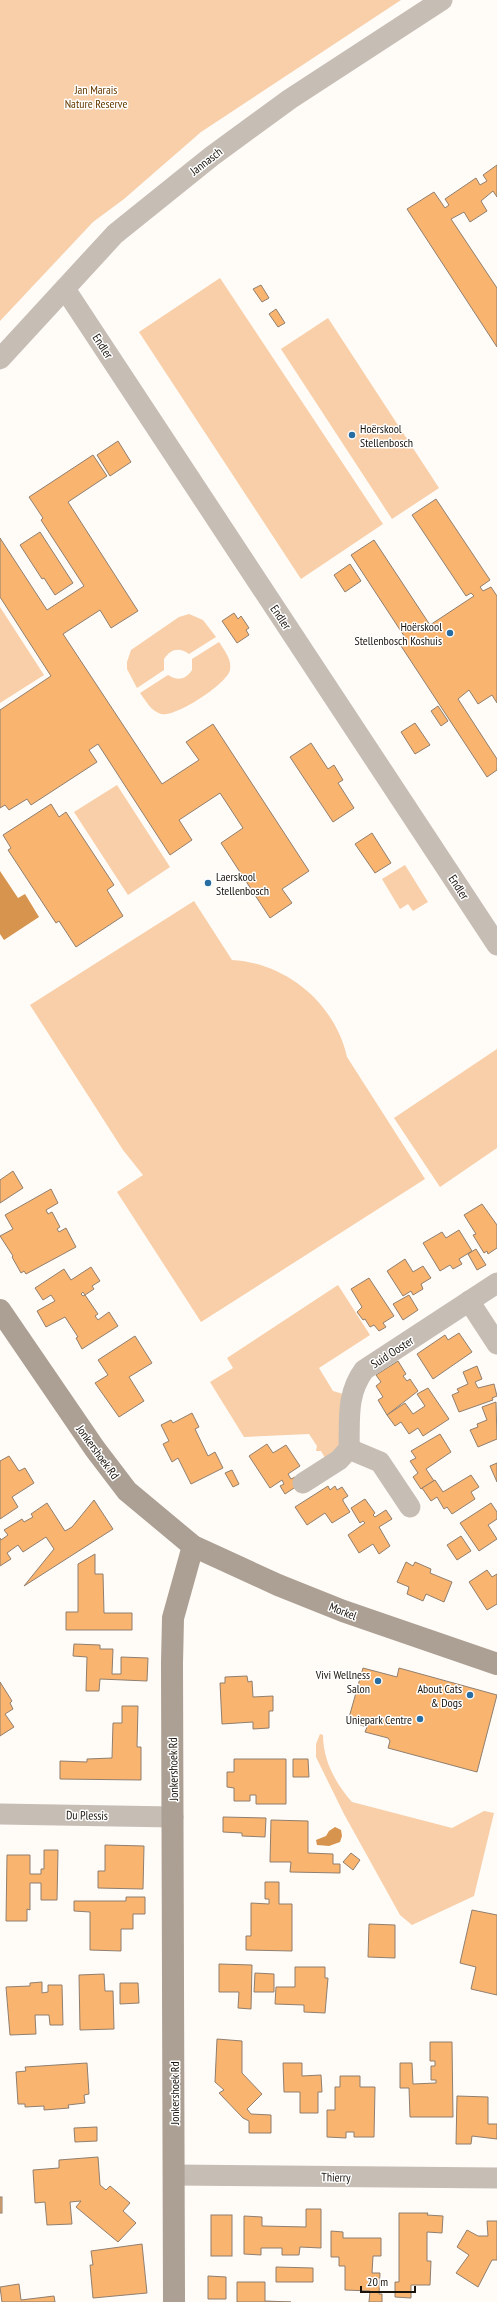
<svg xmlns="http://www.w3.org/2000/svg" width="497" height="2302" font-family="'PT Sans Narrow',sans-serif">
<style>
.green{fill:#f8cfa8}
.water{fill:#d6944e}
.building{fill:#f9b46f;stroke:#917f6e}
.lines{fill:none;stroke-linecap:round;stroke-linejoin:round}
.street{stroke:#c6bdb5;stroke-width:21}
.secondary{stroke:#ac9f93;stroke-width:22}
.poi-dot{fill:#286da2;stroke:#fff;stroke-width:1.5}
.labels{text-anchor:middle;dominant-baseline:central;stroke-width:3;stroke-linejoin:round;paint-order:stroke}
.park-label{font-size:12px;fill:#663b00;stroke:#fff}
.street-label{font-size:12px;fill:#19130c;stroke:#fff}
.poi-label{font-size:12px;fill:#19130c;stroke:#fff;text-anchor:end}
</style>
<rect width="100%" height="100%" fill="#fffbf7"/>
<g class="green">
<polygon points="0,0 401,0 201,132 124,199 93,222 0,321"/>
<polygon points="220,278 383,524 301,579 139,332"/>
<polygon points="328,318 439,488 392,519 281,349"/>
<polygon points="0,607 44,675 0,703"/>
<path d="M 189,614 L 203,620 L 216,637 L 189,654 C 179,647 171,649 164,659 L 164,670 L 137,688 L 127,669 L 127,662 L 131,650 L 179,617 Z"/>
<path d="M 219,642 C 224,650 232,659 230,670 C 227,684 175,718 161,714 C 151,711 146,701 140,693 L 168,675 C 177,681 186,680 192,670 L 192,659 Z"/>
<polygon points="117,785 170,867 128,895 74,812"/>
<polygon points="405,865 428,902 413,911 408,904 400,909 382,879"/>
<path d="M 194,901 L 232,960 C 286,963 335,1003 347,1057 L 425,1179 L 201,1322 L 117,1192 L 143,1175 L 123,1150 L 30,1005 Z"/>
<polygon points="497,1049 497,1148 440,1187 394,1118"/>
<polygon points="338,1285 370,1335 319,1368 333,1391 343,1394 340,1447 325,1458 321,1451 316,1451 317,1446 309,1434 244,1437 210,1382 233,1368 227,1358"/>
<path d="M 320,1734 L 323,1735 C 323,1761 336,1784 352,1802 L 452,1828 L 484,1811 L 494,1813 L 474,1896 L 412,1925 L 400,1915 L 344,1814 L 316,1757 L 316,1744 Z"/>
</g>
<g class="water">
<polygon points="0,871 18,898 25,894 39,917 4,940 0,934"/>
<polygon points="335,1827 341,1830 342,1836 340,1842 329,1846 317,1845 316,1840 326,1836 329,1831"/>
</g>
<g class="building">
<polygon points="497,165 497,197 493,191 481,201 487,211 470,222 464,212 451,219 497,288 497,347 407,209 434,192 445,208 449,205 445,199 476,178 480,185 487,181 483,175"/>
<polygon points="261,285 269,298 262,302 253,289"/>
<polygon points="276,309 285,323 278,327 269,314"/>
<polygon points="118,441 131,462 110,476 97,455"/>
<polygon points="93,455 107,476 68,502 138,611 111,628 100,610 63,634 162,784 199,760 186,742 213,724 309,871 282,889 292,903 270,918 221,843 243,828 220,793 179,820 192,840 170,855 98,744 89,750 97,762 31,805 27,799 9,810 5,805 0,808 0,710 51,676 0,597 0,538 47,610 84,586 41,520 43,518 29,497"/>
<polygon points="436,499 490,580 480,587 483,591 491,587 497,596 497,703 492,695 478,704 469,690 458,699 497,759 497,770 487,777 401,646 408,642 351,555 374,540 430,625 474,596 471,593 466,596 412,515"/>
<polygon points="40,532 73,583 55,595 44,578 42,579 20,545"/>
<polygon points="350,564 361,581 345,592 334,575"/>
<polygon points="234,613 238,619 241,616 249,628 246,630 249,635 237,643 222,621"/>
<polygon points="438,706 448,721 441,726 431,711"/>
<polygon points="415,723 430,745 415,754 401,732"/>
<polygon points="311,743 328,769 334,765 343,780 338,783 354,808 333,822 290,757"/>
<polygon points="51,804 59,817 66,812 114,885 107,890 123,916 76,947 59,921 56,923 8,850 11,848 3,835"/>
<polygon points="372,833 391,863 375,873 355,844"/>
<polygon points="13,1171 23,1188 0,1203 0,1180"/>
<polygon points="51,1189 58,1203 46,1210 48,1214 52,1212 60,1227 57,1229 59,1232 66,1228 76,1247 26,1274 24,1271 21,1273 12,1257 13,1256 0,1236 13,1229 5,1215"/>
<polygon points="482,1204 497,1225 497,1248 488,1254 487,1251 484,1253 473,1235 476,1234 464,1215"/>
<polygon points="459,1230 472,1251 459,1259 462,1264 453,1269 450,1265 440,1271 423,1243 442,1232 446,1238"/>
<polygon points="476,1249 486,1265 477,1270 468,1254"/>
<polygon points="405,1259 413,1272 423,1266 431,1278 421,1284 423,1289 413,1295 411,1291 403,1296 387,1271"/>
<polygon points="91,1267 100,1281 92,1286 94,1289 85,1295 83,1292 81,1294 83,1296 85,1295 98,1314 95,1316 98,1320 109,1312 118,1326 82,1349 76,1338 78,1337 65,1317 46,1327 37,1311 55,1301 51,1295 43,1300 35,1288 64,1269 71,1280"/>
<polygon points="369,1278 394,1316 383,1323 386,1327 379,1331 374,1325 370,1327 365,1319 363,1320 357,1312 362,1307 351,1289"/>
<polygon points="409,1295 418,1310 403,1320 393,1304"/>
<polygon points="459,1333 472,1352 433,1379 417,1354 445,1335 448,1340"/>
<polygon points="135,1336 152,1363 129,1377 144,1401 119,1417 95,1383 108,1375 98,1360"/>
<polygon points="398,1361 406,1374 403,1376 407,1381 410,1379 418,1391 387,1415 378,1400 383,1397 376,1386 381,1382 376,1375"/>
<polygon points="477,1366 482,1379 475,1382 478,1388 494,1384 497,1396 492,1398 493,1400 459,1412 452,1395 459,1392 457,1389 468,1384 463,1372"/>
<polygon points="428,1388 449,1419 423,1436 418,1428 409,1434 401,1422 395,1426 387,1415 405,1403 413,1414 425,1406 417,1394"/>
<polygon points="496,1402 497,1439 478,1447 470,1430 478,1427 477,1424 487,1420 482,1407"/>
<polygon points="192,1413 199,1427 195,1429 208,1456 215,1452 223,1468 191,1484 178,1458 172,1462 163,1444 169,1441 161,1425 171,1420 173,1423"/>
<polygon points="440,1434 451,1452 426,1469 434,1481 421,1489 413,1477 418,1473 410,1461 416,1458 411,1451"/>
<polygon points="267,1444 273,1453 286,1445 300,1466 288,1474 291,1479 295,1477 300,1484 285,1494 280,1486 284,1484 282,1480 270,1488 249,1456"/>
<polygon points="9,1456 19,1471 25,1468 34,1483 12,1497 18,1507 0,1519 0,1461"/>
<polygon points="497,1463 497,1482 490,1466"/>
<polygon points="232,1470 239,1484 233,1487 225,1473"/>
<polygon points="471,1475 479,1487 471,1492 475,1499 452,1514 447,1507 444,1509 437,1497 431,1501 422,1488 435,1480 443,1492"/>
<polygon points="328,1486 330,1490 335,1486 337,1490 342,1487 348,1496 343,1499 343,1501 350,1512 332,1523 325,1513 307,1525 295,1507"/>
<polygon points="365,1499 375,1513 373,1515 375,1517 386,1510 392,1519 379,1527 390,1546 379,1554 373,1544 359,1553 348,1535 365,1523 363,1521 360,1523 351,1508"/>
<polygon points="94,1500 113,1529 24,1586 54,1549 46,1537 23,1552 18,1545 7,1553 11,1559 0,1566 0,1538 1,1540 8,1535 4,1530 22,1519 24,1522 33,1517 31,1514 47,1503 65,1531 72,1527"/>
<polygon points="491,1503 497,1512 497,1519 488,1525 497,1539 479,1551 460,1523"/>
<polygon points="461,1536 471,1551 457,1560 447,1545"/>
<polygon points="95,1554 95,1574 103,1574 104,1613 132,1613 132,1630 66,1630 66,1612 78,1612 78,1564"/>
<polygon points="406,1562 413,1566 415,1562 431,1569 430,1573 452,1582 444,1602 426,1594 423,1601 407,1594 409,1587 397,1582"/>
<polygon points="487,1570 492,1577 497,1574 497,1604 487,1610 469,1582"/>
<polygon points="74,1644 100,1645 100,1649 113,1649 112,1674 121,1674 121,1657 148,1658 147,1681 100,1679 99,1691 86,1691 87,1657 73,1656"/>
<polygon points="363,1668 397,1677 399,1668 497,1695 477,1772 388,1748 390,1741 388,1738 365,1732 367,1727 348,1721"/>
<polygon points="247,1676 248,1682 252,1681 253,1697 273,1696 273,1711 269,1711 269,1728 253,1729 253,1722 222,1724 220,1683 225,1683 225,1677"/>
<polygon points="0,1682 12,1701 10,1703 13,1709 5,1714 14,1727 0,1736"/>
<polygon points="122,1706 138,1706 137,1747 141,1747 141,1780 60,1779 60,1761 87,1762 87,1759 112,1758 113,1723 122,1723"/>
<polygon points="234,1759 286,1759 286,1804 256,1804 256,1795 250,1795 250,1801 234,1801 234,1788 227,1787 227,1772 234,1772"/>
<polygon points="293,1759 308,1759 309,1777 293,1777"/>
<polygon points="223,1817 266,1818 265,1837 242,1836 242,1833 223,1832"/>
<polygon points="271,1820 308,1821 308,1853 333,1854 333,1864 340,1864 340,1873 290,1872 291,1862 270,1862"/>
<polygon points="105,1845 144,1846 143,1889 98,1888 98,1871 105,1871"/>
<polygon points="44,1850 58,1850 57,1900 41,1900 41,1883 30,1883 30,1910 27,1909 27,1921 6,1921 7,1855 30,1855 30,1874 41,1874 41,1869 44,1869"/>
<polygon points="351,1853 360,1860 353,1870 343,1862"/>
<polygon points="265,1882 279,1882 279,1904 292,1904 292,1951 246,1950 246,1936 251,1936 251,1903 269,1904 269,1899 265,1899"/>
<polygon points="126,1897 145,1897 145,1914 133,1914 133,1929 121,1929 121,1951 90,1950 90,1912 74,1911 74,1901 126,1901"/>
<polygon points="472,1910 497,1915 497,1995 471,1989 476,1967 460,1963"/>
<polygon points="369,1924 395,1925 395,1958 368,1957"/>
<polygon points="219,1964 252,1965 251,2009 238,2008 239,1992 219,1992"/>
<polygon points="295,1967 325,1967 325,1978 328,1978 325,2013 304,2012 304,2005 275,2004 276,1987 295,1987"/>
<polygon points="255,1973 274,1974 274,1992 254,1992"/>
<polygon points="104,1974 105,1991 113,1991 114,2029 80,2030 79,1975"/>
<polygon points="42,1982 42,1993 48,1992 48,1985 62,1985 63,2025 50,2025 49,2015 35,2015 36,2034 10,2035 6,1987 30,1986 30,1983"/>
<polygon points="120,1983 138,1983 139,2003 120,2004"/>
<polygon points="217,2039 242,2041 242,2073 262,2094 247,2109 251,2114 271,2115 271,2133 249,2133 249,2121 243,2118 219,2093 224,2090 215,2082"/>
<polygon points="430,2042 452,2042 453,2117 410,2117 409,2088 400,2088 400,2063 412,2063 413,2084 436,2083 436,2080 431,2080 431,2066 435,2066 435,2061 430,2061"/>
<polygon points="87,2063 89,2094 84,2095 85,2103 68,2105 69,2108 44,2110 44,2106 25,2107 25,2104 18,2104 16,2072 26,2071 25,2067"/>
<polygon points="283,2063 302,2063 302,2076 321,2075 322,2092 318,2092 318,2113 300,2113 300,2092 284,2092"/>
<polygon points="340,2076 360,2076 360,2087 375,2087 374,2137 354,2137 354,2132 346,2132 346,2138 327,2137 327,2110 335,2110 335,2087 340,2087"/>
<polygon points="457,2096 488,2097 488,2124 497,2124 497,2139 472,2136 471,2144 456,2144"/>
<polygon points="97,2127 97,2141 75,2142 74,2128"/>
<polygon points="98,2157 100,2185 106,2190 110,2186 130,2203 123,2211 136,2223 118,2242 76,2207 81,2201 70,2202 72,2224 47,2225 45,2202 35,2203 33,2170 59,2168 59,2160"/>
<rect x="0" y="2197" width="2" height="16"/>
<polygon points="306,2209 321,2209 321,2248 300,2247 299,2255 282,2255 282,2248 261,2248 261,2255 244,2254 244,2216 262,2217 262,2226 306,2227"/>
<polygon points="399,2213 428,2213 427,2215 443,2216 442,2233 427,2232 427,2261 431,2261 430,2285 411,2285 411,2298 395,2297 395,2282 399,2282"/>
<rect x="211" y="2215" width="21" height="41"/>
<polygon points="487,2221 497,2221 497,2260 492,2260 478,2287 456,2273 469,2255 457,2247 467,2230 478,2236 488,2236"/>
<polygon points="331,2231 343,2232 343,2238 381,2238 381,2256 373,2256 372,2273 380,2273 379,2294 382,2294 382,2302 369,2302 370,2291 345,2290 345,2266 339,2266 339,2257 331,2257"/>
<polygon points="142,2244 147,2293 93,2298 90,2265 93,2265 91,2251"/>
<polygon points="276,2267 313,2268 313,2282 276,2282"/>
<polygon points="208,2276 226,2277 226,2299 208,2299"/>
<polygon points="237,2282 265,2282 265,2301 291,2302 237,2302"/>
<polygon points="19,2284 21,2300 54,2296 55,2302 2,2302 0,2287"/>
</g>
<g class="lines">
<g class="street">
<polyline points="65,289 497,945"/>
<polyline points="0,359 115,234 212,156 290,99 442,0"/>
<polyline points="469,1301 497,1344"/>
<polyline points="349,1449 380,1462 410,1507"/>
<path d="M 303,1483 L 339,1460 L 349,1449 C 350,1419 346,1395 364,1370 L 497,1283"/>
<polyline points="0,1814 173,1817"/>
<polyline points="174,2175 497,2178"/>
</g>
<g class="secondary">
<polyline points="0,1310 95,1449 127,1491 193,1546 278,1585 343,1611 497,1664"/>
<polyline points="174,2302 172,1663 173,1618 193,1546"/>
</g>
</g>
<g class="poi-dot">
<circle cx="352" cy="435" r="4"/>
<circle cx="450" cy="633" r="4"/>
<circle cx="208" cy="883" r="4"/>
<circle cx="378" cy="1681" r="4"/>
<circle cx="470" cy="1695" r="4"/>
<circle cx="420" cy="1719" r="4"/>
</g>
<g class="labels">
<g class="park-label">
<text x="96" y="89">Jan Marais<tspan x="96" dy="14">Nature Reserve</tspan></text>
</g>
<g class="street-label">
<text transform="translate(206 161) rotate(-38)">Jannasch</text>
<text transform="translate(103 346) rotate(57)">Endler</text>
<text transform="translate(281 617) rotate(56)">Endler</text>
<text transform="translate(459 887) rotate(57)">Endler</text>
<text transform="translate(392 1352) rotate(-33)">Suid Ooster</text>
<text transform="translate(98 1452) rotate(54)">Jonkershoek Rd</text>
<text transform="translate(343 1611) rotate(21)">Morkel</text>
<text transform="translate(173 1769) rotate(-91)">Jonkershoek Rd</text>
<text transform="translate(87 1815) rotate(1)">Du Plessis</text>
<text transform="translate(174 2093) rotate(-90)">Jonkershoek Rd</text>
<text transform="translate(336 2177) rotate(1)">Thierry</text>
</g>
<g class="poi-label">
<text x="360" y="428" text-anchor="start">Hoërskool<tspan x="360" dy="14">Stellenbosch</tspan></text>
<text x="442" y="626">Hoërskool<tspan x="442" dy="14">Stellenbosch Koshuis</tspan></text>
<text x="216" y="876" text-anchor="start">Laerskool<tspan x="216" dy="14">Stellenbosch</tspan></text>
<text x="370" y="1674">Vivi Wellness<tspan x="370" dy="14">Salon</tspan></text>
<text x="462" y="1688">About Cats<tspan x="462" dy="14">&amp; Dogs</tspan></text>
<text x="412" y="1719">Uniepark Centre</text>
</g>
</g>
<path d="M361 2286v6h54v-6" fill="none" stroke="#19130c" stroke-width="2"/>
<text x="367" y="2286" font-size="12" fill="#19130c" stroke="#ffffff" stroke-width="3" paint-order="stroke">20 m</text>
</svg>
